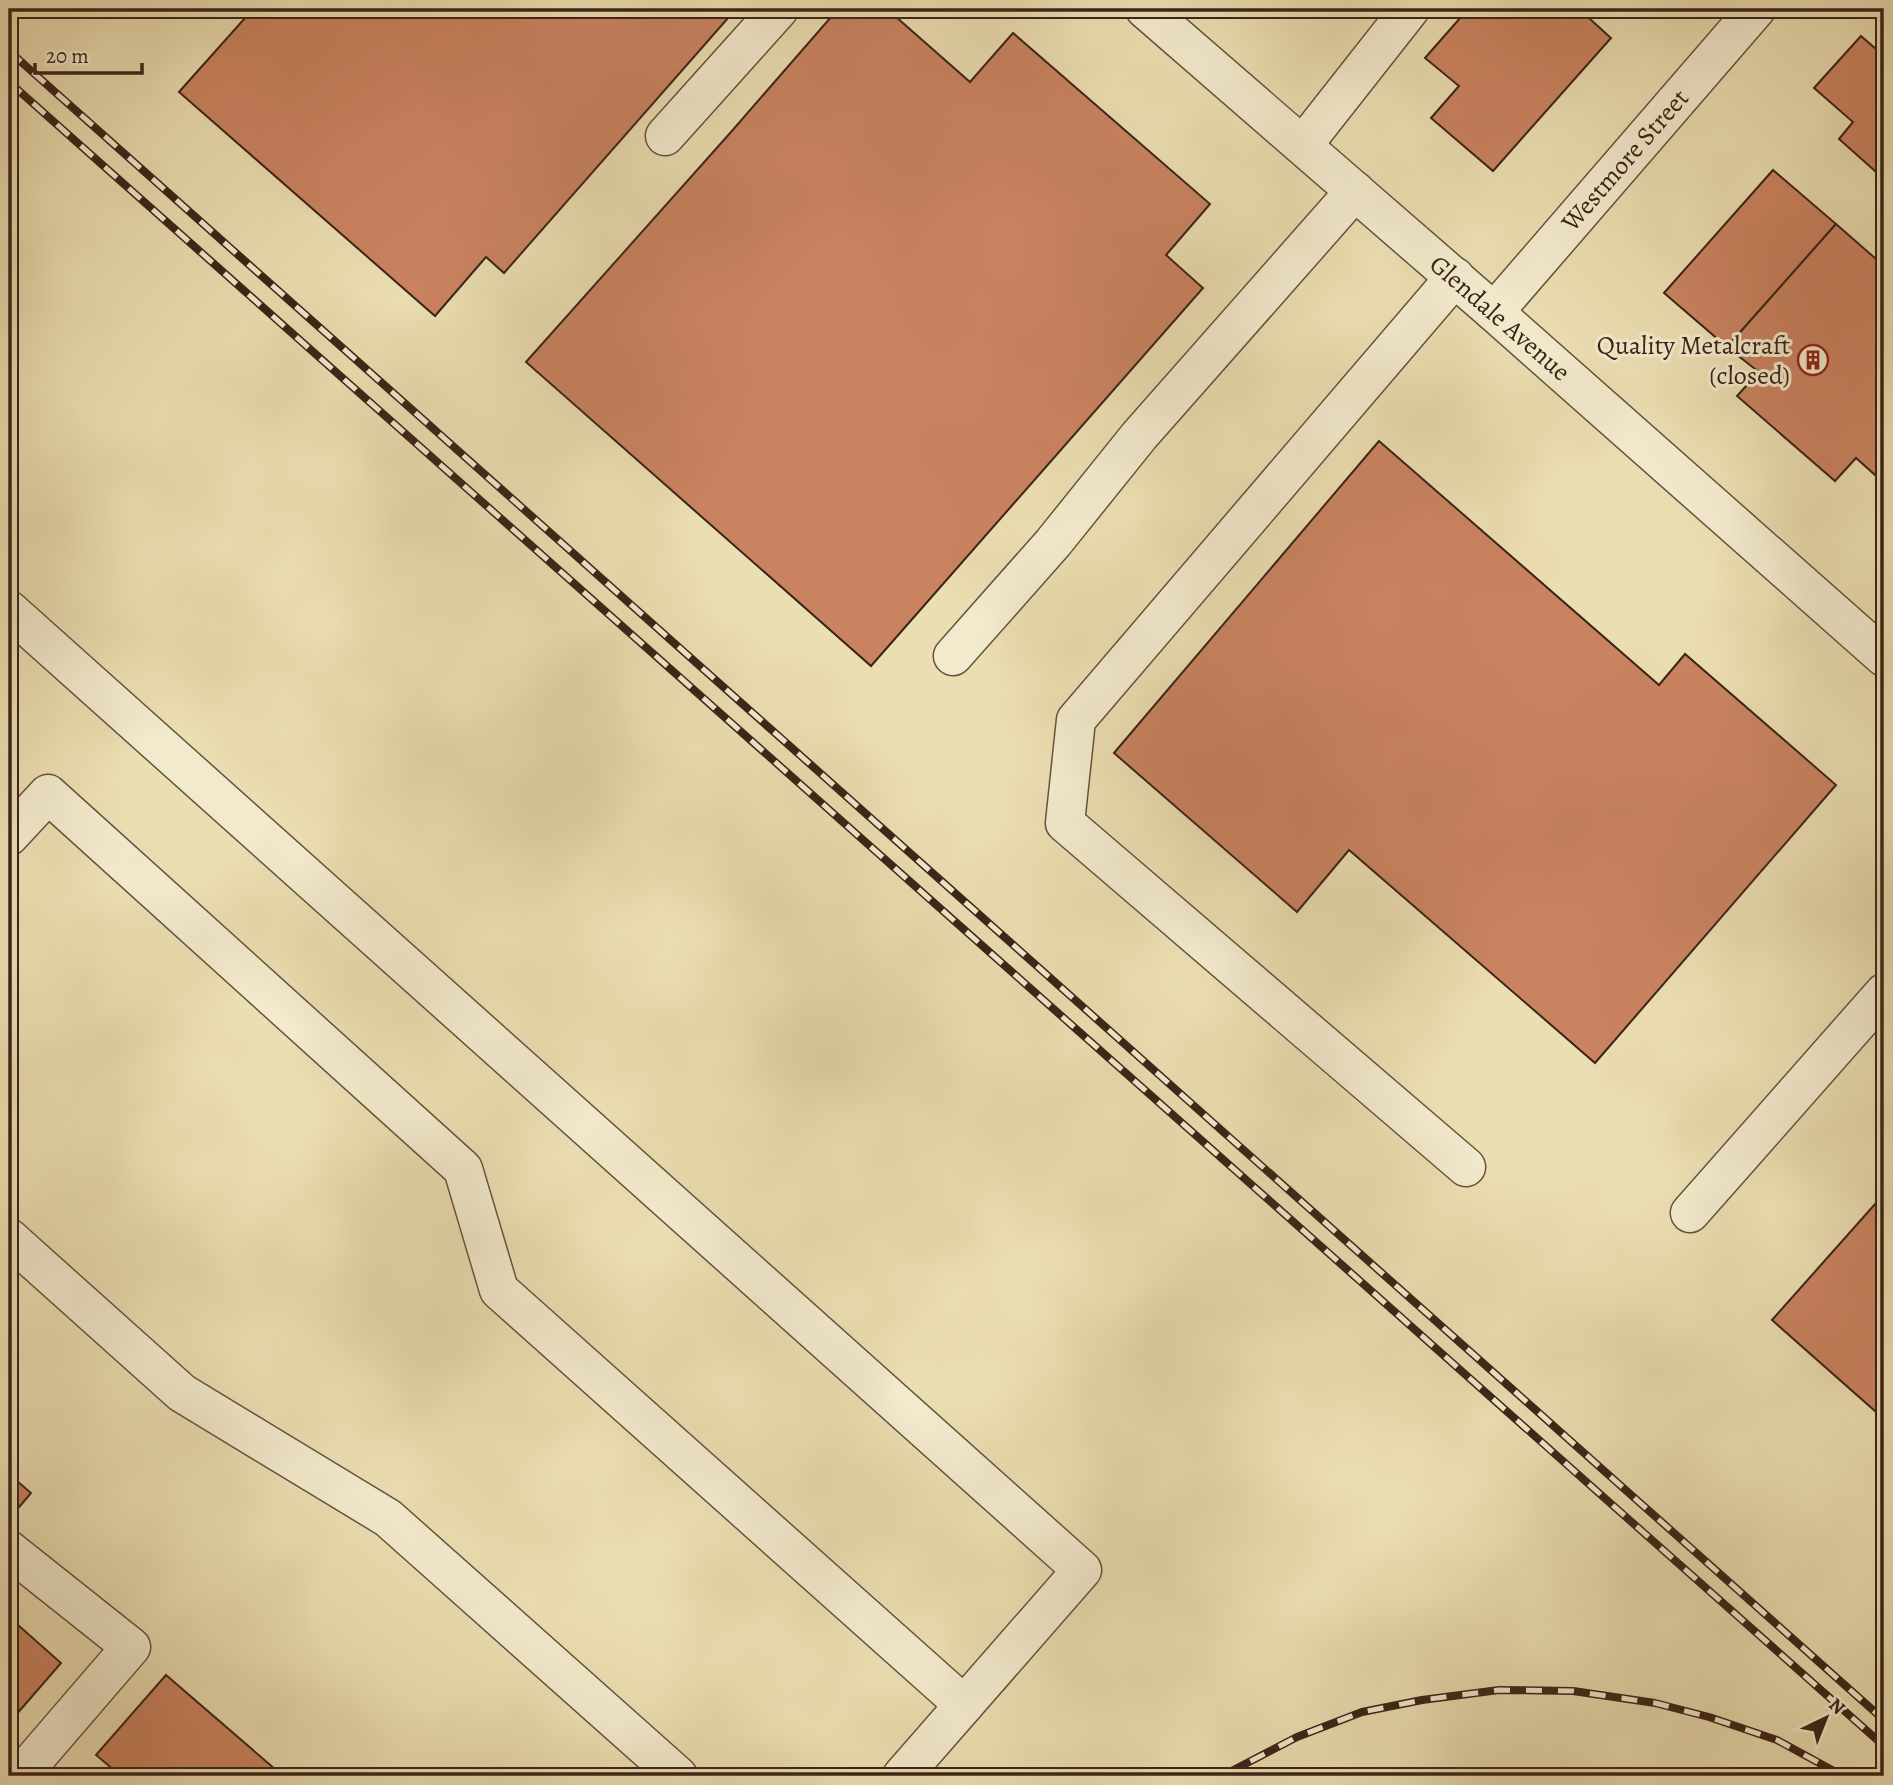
<svg xmlns="http://www.w3.org/2000/svg" width="1893" height="1785" font-family="Alegreya,serif">
<style>
.building{fill:#ca8361;stroke:#3a2418;stroke-width:2}
.lines{fill:none;stroke-linecap:round;stroke-linejoin:round}
.minor-casing{stroke:#66523e;stroke-width:41}
.minor{stroke:#f2eacd;stroke-width:38}
.rail-casing{stroke:#3a2418;stroke-width:8}
.rail{stroke:#f2eacd;stroke-width:5;stroke-dasharray:16;stroke-linecap:butt}
.labels{text-anchor:middle;dominant-baseline:central;stroke-width:6;stroke-linejoin:round;paint-order:stroke}
.street-label{font-size:26px;fill:#3a2418;stroke:#f2eacd}
.poi-label{font-size:26px;fill:#3a2418;stroke:#f2eacd;text-anchor:end}
</style>
<rect width="100%" height="100%" fill="#ebdeb2"/>
<filter id="stains"><feTurbulence type="fractalNoise" baseFrequency=".00286" numOctaves="4"/><feColorMatrix values="0 0 0 0 .2 0 0 0 0 .09 0 0 0 0 .02 0 0 0 .5 -.17"/></filter>
<radialGradient id="worn" r=".72"><stop offset=".6" stop-color="#630" stop-opacity="0"/><stop offset="1" stop-color="#630" stop-opacity=".3"/></radialGradient>
<g class="building">
<polygon points="253,9 736,9 504,273 486,257 435,316 179,92"/>
<polygon points="838,9 887,9 970,82 1013,33 1210,204 1166,255 1203,288 871,666 526,362 731,132"/>
<polygon points="1468,9 1579,9 1611,38 1493,171 1431,118 1459,86 1425,58"/>
<polygon points="1861,36 1884,56 1884,179 1839,139 1853,122 1814,88"/>
<polygon points="1773,170 1836,224 1727,347 1664,293"/>
<polygon points="1836,224 1884,266 1884,483 1856,458 1835,481 1737,396 1759,372 1727,347"/>
<polygon points="1379,441 1659,685 1685,654 1836,785 1595,1063 1349,850 1297,912 1114,753"/>
<polygon points="1884,1194 1884,1419 1772,1320"/>
<polygon points="9,1474 31,1493 9,1519"/>
<polygon points="9,1617 61,1663 9,1723"/>
<polygon points="166,1675 283,1776 121,1776 96,1755"/>
</g>
<g class="lines">
<g class="minor-casing">
<g id="minor">
<polyline points="1145,9 1494,312 1884,657"/>
<polyline points="665,136 779,9"/>
<polyline points="1303,145 1410,9"/>
<polyline points="1455,277 1076,720 1065,823 1466,1167"/>
<polyline points="1494,312 1756,9"/>
<polyline points="9,610 1082,1570 902,1776"/>
<polyline points="953,656 1053,543 1139,436 1355,191"/>
<polyline points="9,836 48,794 463,1169 499,1290 964,1705"/>
<polyline points="1690,1213 1884,993"/>
<polyline points="9,1238 182,1393 388,1518 678,1776"/>
<polyline points="9,1550 131,1647 20,1776"/>
</g>
</g>
<use href="#minor" class="minor"/>
<g class="rail-casing">
<g id="rail">
<polyline points="9,51 1884,1720"/>
<polyline points="9,82 1884,1746"/>
<polyline points="1222,1776 1297,1737 1362,1712 1422,1700 1499,1690 1573,1691 1655,1703 1709,1717 1777,1740 1843,1776"/>
</g>
</g>
<use href="#rail" class="rail"/>
</g>
<defs>
<g id="building-ring" transform="scale(1.575)"><circle r="9.5" fill="#f2eacd" stroke="#8f2418" stroke-width="1.5"/><path d="M-4-6H4V6H1V3H-1V6H-4ZM-2.5-4.3h1.7v1.8h-1.7ZM.8-4.3h1.7v1.8H.8ZM-2.5-1h1.7V.8h-1.7ZM.8-1h1.7V.8H.8Z" fill="#8f2418"/></g>
</defs>
<g fill-rule="evenodd">
<use href="#building-ring" x="1813" y="360"/>
</g>
<g class="labels">
<g class="street-label">
<text transform="translate(1625 160) rotate(-49)">Westmore Street</text>
<text transform="translate(1500 318) rotate(41)">Glendale Avenue</text>
</g>
<g class="poi-label">
<text x="1790" y="345">Quality Metalcraft<tspan x="1790" dy="30">(closed)</tspan></text>
</g>
</g>
<rect width="1893" height="1785" fill="none" stroke="#ebdeb2" stroke-width="35"/>
<rect x="10" y="10" width="1872" height="1764" fill="none" stroke="#3a2418" stroke-width="3.5"/>
<rect x="18" y="18" width="1858" height="1750" fill="none" stroke="#3a2418" stroke-width="2"/>
<g transform="translate(1826 1718) rotate(43)" stroke="#f2eacd" stroke-width="5" paint-order="stroke">
<path d="M0-5L12 26L0 18L-12 26Z" fill="#3a2418"/>
<text y="-10" font-size="19" font-weight="bold" text-anchor="middle" fill="#3a2418">N</text>
</g>
<path d="M35 63v10h107v-10" fill="none" stroke="#3a2418" stroke-width="3.5"/>
<text x="46" y="63" font-size="21" fill="#3a2418" stroke="#f2eacd" stroke-width="5" paint-order="stroke">20 m</text>
<rect width="100%" height="100%" filter="url(#stains)"/>
<rect width="100%" height="100%" fill="url(#worn)"/>
</svg>
